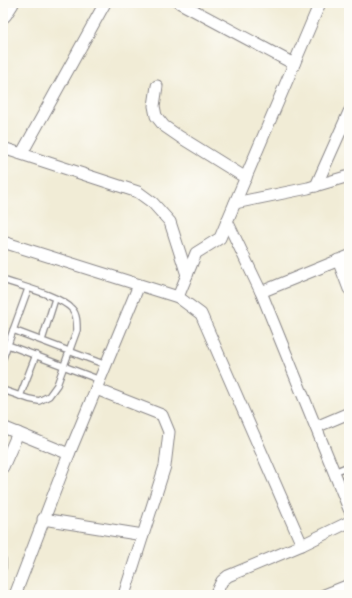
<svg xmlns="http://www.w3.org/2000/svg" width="352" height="598" font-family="'IM FELL Great Primer',serif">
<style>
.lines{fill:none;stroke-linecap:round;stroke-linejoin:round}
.lane-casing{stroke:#8a8788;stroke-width:8}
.street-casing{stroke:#8a8788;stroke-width:13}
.primary-casing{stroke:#8a8788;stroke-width:19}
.lane{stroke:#fff;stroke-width:5.5}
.street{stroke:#fff;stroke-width:11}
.primary{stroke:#fff;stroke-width:17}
</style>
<rect width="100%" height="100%" fill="#fdfcf7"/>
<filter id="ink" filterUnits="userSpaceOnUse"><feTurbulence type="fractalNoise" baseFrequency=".025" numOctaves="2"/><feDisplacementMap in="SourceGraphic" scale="8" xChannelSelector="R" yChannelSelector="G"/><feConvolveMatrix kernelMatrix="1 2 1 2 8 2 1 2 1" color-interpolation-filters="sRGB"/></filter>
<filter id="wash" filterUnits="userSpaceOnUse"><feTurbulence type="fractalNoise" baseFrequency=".012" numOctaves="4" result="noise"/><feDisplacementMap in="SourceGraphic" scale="16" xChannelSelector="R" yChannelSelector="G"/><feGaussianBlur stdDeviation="0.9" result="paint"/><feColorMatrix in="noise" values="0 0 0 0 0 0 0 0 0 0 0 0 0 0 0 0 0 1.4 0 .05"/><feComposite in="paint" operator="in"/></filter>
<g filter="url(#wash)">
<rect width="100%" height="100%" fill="#f1ecd6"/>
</g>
<g filter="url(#ink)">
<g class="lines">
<g class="lane-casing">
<g id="lane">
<path d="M 3,280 C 20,286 61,296 72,309 C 77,314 77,323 77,330 L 57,385 L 49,396 L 39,401 L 29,399 L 3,390"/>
<polyline points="13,330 106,365"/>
<polyline points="42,340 55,299"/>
<polyline points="8,345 100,380"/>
<polyline points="3,358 28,289"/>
<polyline points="20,396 36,355"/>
<polyline points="334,472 349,466"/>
<polyline points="3,560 3,567"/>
</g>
</g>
<g class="street-casing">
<g id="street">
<polyline points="180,3 294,64"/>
<polyline points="157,86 154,106 156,116 164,126 180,137 246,178"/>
<polyline points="3,148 138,192 153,203 170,222 187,275"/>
<polyline points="22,153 105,3"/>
<polyline points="316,186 349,112"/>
<polyline points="235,203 308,188 349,176"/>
<polyline points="227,221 261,292 349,509"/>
<polyline points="3,242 178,297 201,314 302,545"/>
<polyline points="338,260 349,289"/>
<polyline points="261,292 349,256"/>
<polyline points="178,297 196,253 220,238 320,3"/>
<polyline points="96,389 162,415 169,432 165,466 143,535"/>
<polyline points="3,427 69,454"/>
<polyline points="316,427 349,413"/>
<polyline points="3,467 18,433"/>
<polyline points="43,519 143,535 124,595"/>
<polyline points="15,595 69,454 139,285"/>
<polyline points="215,595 222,581 228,576 302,545 349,522"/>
<polyline points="324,595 349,585"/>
</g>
</g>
<g class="primary-casing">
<polyline id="primary" points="3,14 10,3"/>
</g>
<use href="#lane" class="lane"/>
<use href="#street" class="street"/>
<use href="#primary" class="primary"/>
</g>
</g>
<rect width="352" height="598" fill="none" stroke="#fdfcf7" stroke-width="16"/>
</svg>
